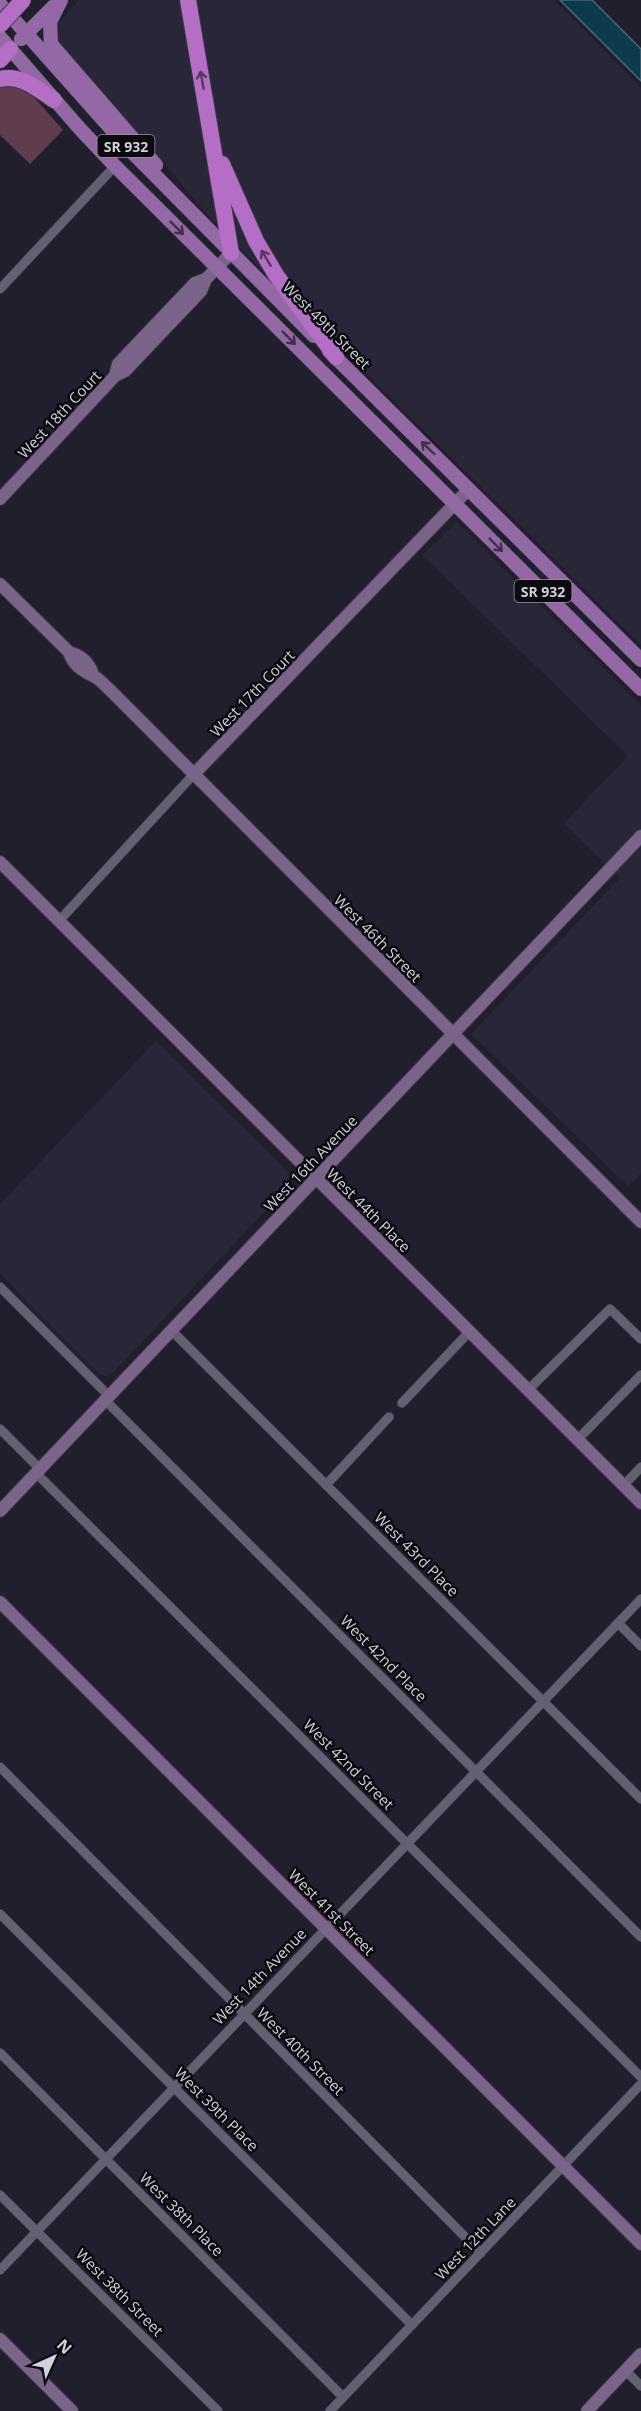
<svg xmlns="http://www.w3.org/2000/svg" width="641" height="2411" font-family="'Open Sans',sans-serif">
<style>
.built{fill:#29263a}
.green{fill:#603d4e}
.water{fill:#0d394c;stroke:#486777;stroke-width:1.5}
.lines{fill:none;stroke-linecap:round;stroke-linejoin:round}
.street-casing{stroke:#3b3945;stroke-width:10}
.secondary-casing{stroke:#3b3945;stroke-width:14}
.primary-casing{stroke:#3b3945;stroke-width:15}
.highway-casing{stroke:#3b3945;stroke-width:18}
.street{stroke:#626071;stroke-width:9}
.secondary{stroke:#7b648a;stroke-width:12}
.primary{stroke:#9468a4;stroke-width:14}
.highway{stroke:#b56ec6;stroke-width:16}
.highway-bridge-casing{stroke:#3b3945;stroke-width:18;stroke-linecap:butt}
.highway-bridge{stroke:#b56ec6;stroke-width:16}
.oneway{stroke:#573762}
.oneway2{stroke:#42304b}
.labels{text-anchor:middle;dominant-baseline:central;stroke-width:5;stroke-linejoin:round;paint-order:stroke}
.shield{fill:#0b0a10;stroke:#96959e;stroke-width:1.5}
.shield-label{font-size:14px;font-weight:bold;fill:#d2d1db}
.street-label{font-size:15px;fill:#d2d1db;stroke:#0b0a10}
</style>
<rect width="100%" height="100%" fill="#211f2d"/>
<g class="built">
<polygon points="79,0 554,0 641,88 641,645 216,225 159,157 64,53 59,44 57,24"/>
<polygon points="457,522 641,706 641,1173 628,1186 471,1034 620,878 564,823 628,756 422,555"/>
<polygon points="156,1041 289,1173 290,1184 112,1374 106,1376 99,1374 0,1274 0,1204"/>
</g>
<polygon class="green" points="0,84 19,87 31,94 63,130 30,164 0,135"/>
<polygon class="water" points="560,0 592,0 641,49 641,81"/>
<g class="lines">
<g class="street-casing">
<g id="street">
<polyline points="0,289 115,166"/>
<polyline points="59,921 193,775"/>
<polyline points="0,1287 109,1396"/>
<polyline points="171,1330 641,1799"/>
<polyline points="528,1390 610,1309 641,1339"/>
<polyline points="105,1400 641,1937"/>
<polyline points="402,1403 470,1331"/>
<polyline points="0,1429 40,1469"/>
<polyline points="578,1439 641,1375"/>
<polyline points="36,1473 641,2077"/>
<polyline points="326,1485 389,1417"/>
<polyline points="624,1485 641,1467"/>
<polyline points="618,1623 641,1646"/>
<polyline points="0,1767 481,2253"/>
<polyline points="0,1914 412,2325"/>
<polyline points="0,2053 343,2397"/>
<polyline points="0,2195 218,2411"/>
<polyline points="0,2270 641,1599"/>
<polyline points="625,2370 641,2386"/>
<polyline points="330,2411 641,2084"/>
</g>
</g>
<g class="secondary-casing">
<g id="secondary">
<polyline points="115,376 118,364 195,283 206,279"/>
<polyline points="0,499 115,376 125,371 201,291 206,279 231,253"/>
<path d="M 0,584 L 69,652 C 81,655 91,664 93,676"/>
<path d="M 69,652 C 73,665 81,670 93,676 C 99,678 104,685 109,689 L 641,1222"/>
<polyline points="193,775 469,489"/>
<polyline points="0,862 641,1503"/>
<polyline points="0,1511 641,836"/>
<polyline points="0,1602 641,2244"/>
<polyline points="0,2339 72,2411"/>
<polyline points="587,2411 641,2354"/>
</g>
</g>
<g class="primary-casing">
<g id="primary">
<polyline points="61,0 50,22 51,44 156,165"/>
<polyline points="0,4 130,150 314,336"/>
<polyline points="0,37 81,130 115,166 641,689"/>
<polyline points="21,39 54,6"/>
<polyline points="329,351 641,660"/>
</g>
</g>
<g class="highway-casing">
<g id="highway">
<polyline points="188,0 231,253"/>
<polyline points="0,60 10,49"/>
<path d="M 0,79 C 21,74 37,89 54,100"/>
<polyline points="222,164 256,241 276,275 336,357"/>
</g>
</g>
<use href="#street" class="street"/>
<use href="#secondary" class="secondary"/>
<use href="#primary" class="primary"/>
<use href="#highway" class="highway"/>
<g class="highway-bridge-casing">
<polyline id="highway-bridge" points="0,25 23,0"/>
</g>
<use href="#highway-bridge" class="highway-bridge"/>
</g>
<defs><path id="oneway-shaft" d="M-6 0H5M1.5-3L5.5 0L1.5 3" fill="none" stroke-width="1.6" stroke-linecap="round" stroke-linejoin="round" transform="scale(1.5)"/></defs>
<g class="oneway">
<use href="#oneway-shaft" transform="translate(202 80) rotate(-100)"/>
<use href="#oneway-shaft" transform="translate(266 258) rotate(-121)"/>
</g>
<g class="oneway2">
<use href="#oneway-shaft" transform="translate(177 228) rotate(45)"/>
<use href="#oneway-shaft" transform="translate(289 338) rotate(45)"/>
<use href="#oneway-shaft" transform="translate(428 448) rotate(-136)"/>
<use href="#oneway-shaft" transform="translate(496 545) rotate(45)"/>
</g>
<g class="labels">
<g class="shield">
<rect x="97.5" y="135" width="57" height="22" rx="4.5"/>
<rect x="514.5" y="580" width="57" height="22" rx="4.5"/>
</g>
<g class="shield-label">
<text x="126" y="146">SR 932</text>
<text x="543" y="591">SR 932</text>
</g>
<g class="street-label">
<text transform="translate(327 325) rotate(45)">West 49th Street</text>
<text transform="translate(59 414) rotate(-47)">West 18th Court</text>
<text transform="translate(252 693) rotate(-46)">West 17th Court</text>
<text transform="translate(378 938) rotate(45)">West 46th Street</text>
<text transform="translate(310 1163) rotate(-46)">West 16th Avenue</text>
<text transform="translate(369 1210) rotate(45)">West 44th Place</text>
<text transform="translate(417 1554) rotate(45)">West 43rd Place</text>
<text transform="translate(384 1658) rotate(45)">West 42nd Place</text>
<text transform="translate(349 1764) rotate(45)">West 42nd Street</text>
<text transform="translate(332 1912) rotate(45)">West 41st Street</text>
<text transform="translate(259 1976) rotate(-46)">West 14th Avenue</text>
<text transform="translate(301 2051) rotate(45)">West 40th Street</text>
<text transform="translate(217 2109) rotate(45)">West 39th Place</text>
<text transform="translate(182 2214) rotate(45)">West 38th Place</text>
<text transform="translate(475 2238) rotate(-46)">West 12th Lane</text>
<text transform="translate(120 2292) rotate(45)">West 38th Street</text>
</g>
</g>
<g transform="translate(54 2357) rotate(45)" stroke="#0b0a10" stroke-width="4.5" paint-order="stroke">
<path d="M0-4.5L10 22L0 15L-10 22Z" fill="#d2d1db"/>
<text y="-9" font-size="16" font-weight="bold" text-anchor="middle" fill="#d2d1db">N</text>
</g>
</svg>
